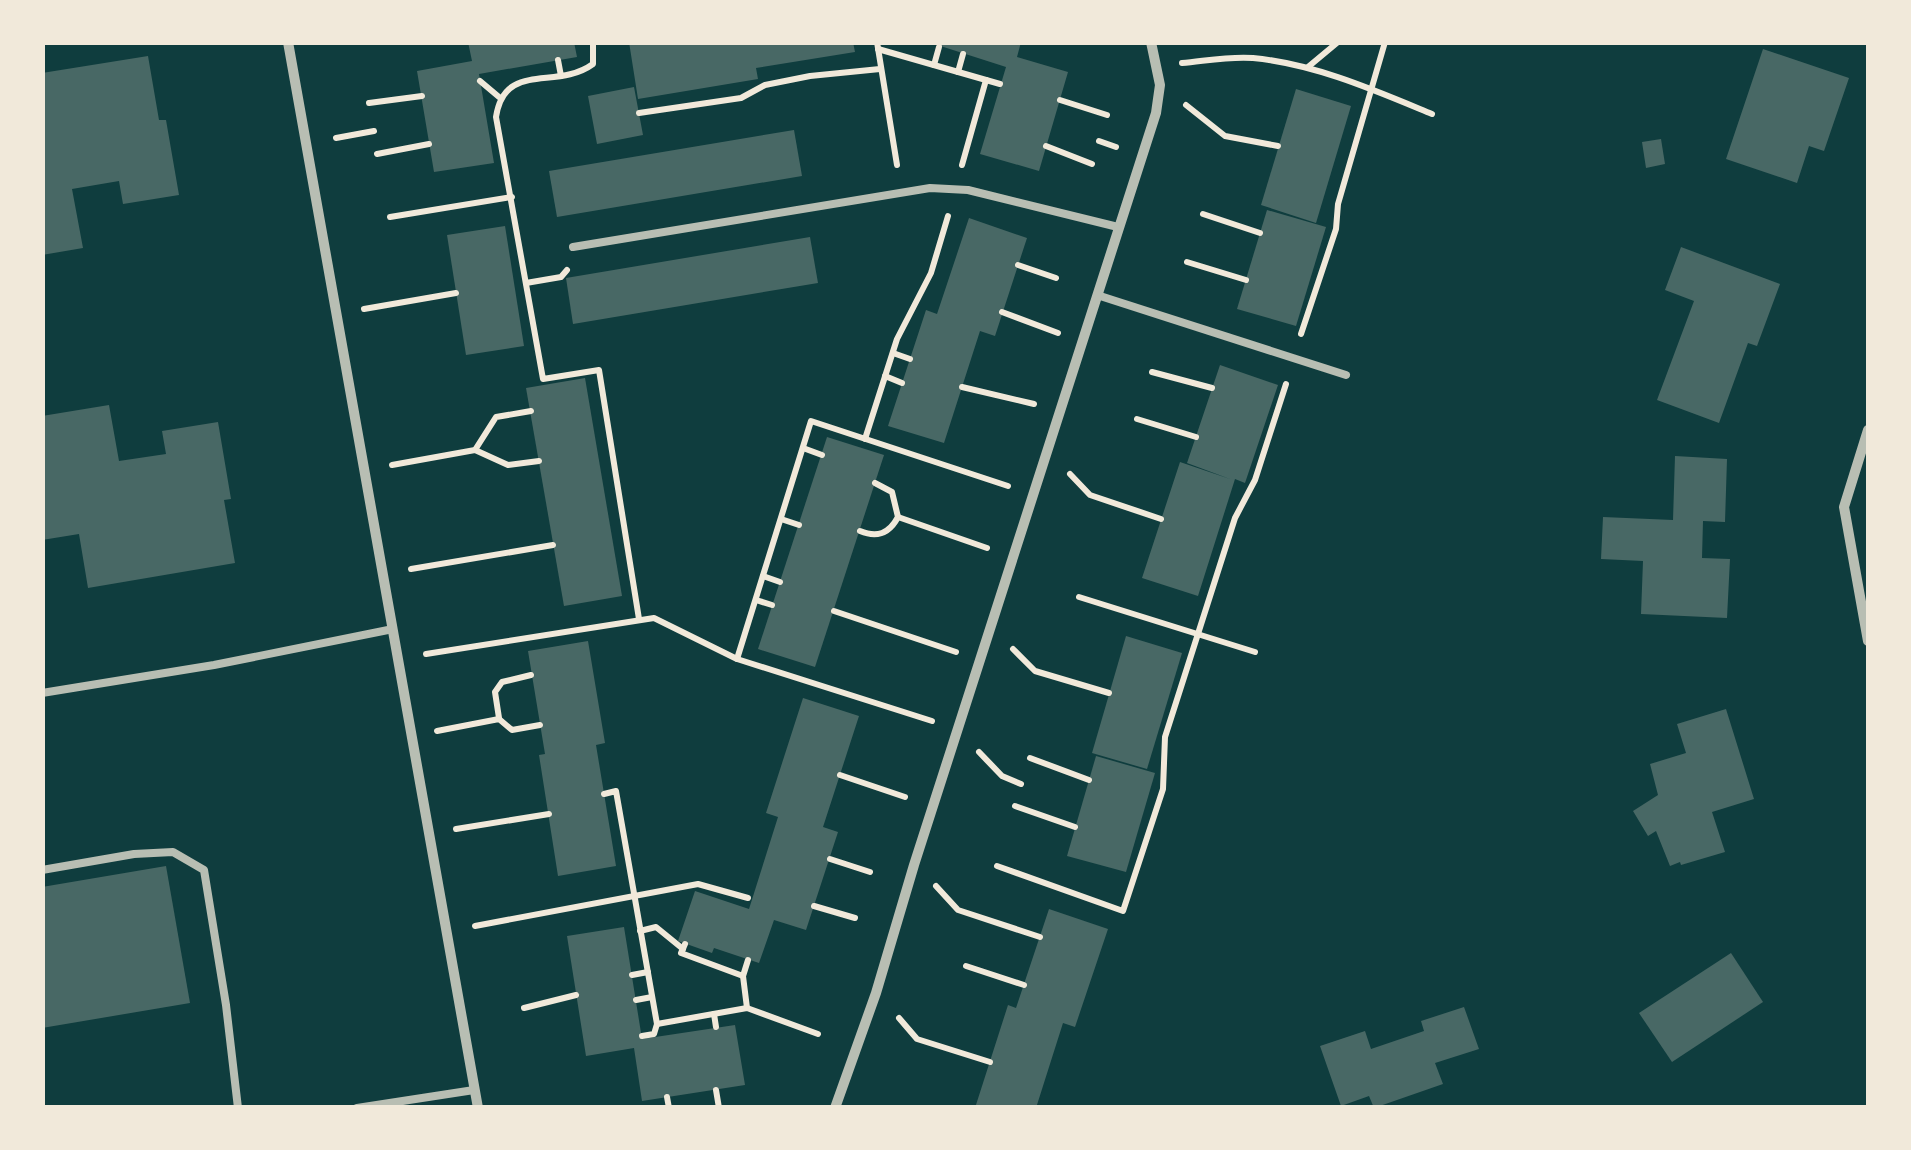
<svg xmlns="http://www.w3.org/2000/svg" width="1911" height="1150" font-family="'Playfair Display',serif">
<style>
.building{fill:#486865}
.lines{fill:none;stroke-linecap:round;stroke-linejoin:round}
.path{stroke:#f1e9da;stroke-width:6}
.service{stroke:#b8beb3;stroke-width:8}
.minor{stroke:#b8beb3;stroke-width:10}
</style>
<rect width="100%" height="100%" fill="#0f3d3e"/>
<g class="building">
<polygon points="468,42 574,42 577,57 479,74 494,163 434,172 417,71 472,61"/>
<polygon points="629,42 853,42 855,52 756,68 758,79 638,99"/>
<polygon points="928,42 1021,42 1017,57 1068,72 1039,171 980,154 1006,67"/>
<polygon points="1763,49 1849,78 1824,151 1809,146 1797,183 1726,159"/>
<polygon points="148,56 159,120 166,120 179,195 123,204 119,181 72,189 83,248 42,255 42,73"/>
<polygon points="634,87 643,135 597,144 588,96"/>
<polygon points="1296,89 1351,106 1316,223 1261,205"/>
<polygon points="794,130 802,176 557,217 549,171"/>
<polygon points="1661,139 1665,164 1646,168 1642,142"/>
<polygon points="1267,210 1326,227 1296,326 1237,309"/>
<polygon points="969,218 1027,238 995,336 980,331 944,443 888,426 926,310 937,314"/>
<polygon points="505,226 524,346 466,355 447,235"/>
<polygon points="810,237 818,283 573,324 566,278"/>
<polygon points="1681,247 1780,284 1757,346 1748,343 1719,423 1657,400 1694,301 1665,290"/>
<polygon points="1220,365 1278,385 1245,483 1235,479 1198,596 1142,578 1180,462 1230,479 1187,463"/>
<polygon points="585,378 622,596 564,606 526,388"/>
<polygon points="109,405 119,461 166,454 162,431 218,422 231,499 224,500 235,563 88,588 79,534 42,540 42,416"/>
<polygon points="827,437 884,455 815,667 758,649"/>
<polygon points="1675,456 1727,459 1725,522 1703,521 1702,558 1730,559 1727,618 1641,614 1643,561 1601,559 1603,517 1673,520"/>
<polygon points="1126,636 1182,653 1147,769 1092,753"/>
<polygon points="588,641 605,743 596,745 616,866 558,876 539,755 545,754 528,651"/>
<polygon points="803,698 859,716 823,827 838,832 806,930 774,920 759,963 714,948 712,953 678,941 695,891 749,909 778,817 766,813"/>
<polygon points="1726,709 1754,799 1712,812 1725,852 1681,865 1680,862 1670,866 1656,831 1648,836 1633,811 1658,795 1650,764 1686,753 1677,724"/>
<polygon points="1096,756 1155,773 1126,872 1067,856"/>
<polygon points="166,866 190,1003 42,1028 42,887"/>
<polygon points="1049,909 1108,929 1075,1027 1063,1023 1036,1108 975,1108 1008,1005 1016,1008"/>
<polygon points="624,927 642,1039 735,1025 745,1085 642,1101 634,1048 586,1056 567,936"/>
<polygon points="1731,953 1763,1002 1672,1062 1639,1013"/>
<polygon points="1464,1007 1479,1049 1435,1063 1443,1084 1374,1108 1369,1096 1341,1106 1320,1046 1365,1031 1371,1049 1424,1031 1421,1021"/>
</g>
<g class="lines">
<g class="path">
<path d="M 593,42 L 593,64 C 556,91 505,60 496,117 L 543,379 L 599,370 L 639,619"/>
<polyline points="877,42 897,165"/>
<polyline points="878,49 1000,84"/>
<polyline points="558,60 561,76"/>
<path d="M 1182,63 C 1205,61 1230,56 1253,58 C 1315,64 1374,90 1432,114"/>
<polyline points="934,65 939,47"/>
<polyline points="1308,67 1338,42"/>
<polyline points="958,72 963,54"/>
<polyline points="480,81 499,97"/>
<polyline points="1060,100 1107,115"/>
<polyline points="369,103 422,96"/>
<polyline points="1186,105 1225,136 1278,146"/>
<polyline points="639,113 741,98 765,85 810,76 880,69"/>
<polyline points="336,138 374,131"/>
<polyline points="1099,141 1116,147"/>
<polyline points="1046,146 1092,164"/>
<polyline points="377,154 429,144"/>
<polyline points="962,165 986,80"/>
<polyline points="1203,214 1260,233"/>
<polyline points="390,217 512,197"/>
<polyline points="1187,262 1246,280"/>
<polyline points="1018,265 1056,278"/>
<polyline points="526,283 561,277 567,270"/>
<polyline points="364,309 456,293"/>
<polyline points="1002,312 1058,333"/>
<polyline points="1301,334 1336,229 1338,204 1385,42"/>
<polyline points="893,353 910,359"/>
<polyline points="1152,372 1212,388"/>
<polyline points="885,376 902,383"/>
<polyline points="962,387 1034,404"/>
<polyline points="1137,419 1196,437"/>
<polyline points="865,439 897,339 931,273 948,216"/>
<polyline points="803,448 822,455"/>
<polyline points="475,450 508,465 539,461"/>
<polyline points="392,465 475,450 496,417 531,411"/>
<polyline points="1070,474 1090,495 1161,519"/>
<polyline points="898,517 987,548"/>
<polyline points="781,519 799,525"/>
<path d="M 860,531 C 877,538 889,534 898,517 L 892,492 L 875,483"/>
<polyline points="411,569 553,545"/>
<polyline points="763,576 780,582"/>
<polyline points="1079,597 1255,652"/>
<polyline points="756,600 772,605"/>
<polyline points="834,611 956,652"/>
<polyline points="1013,649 1035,671 1109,693"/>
<polyline points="426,654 654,618 737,659 932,721"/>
<polyline points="737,659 811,421 1008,486"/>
<polyline points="499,718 495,692 502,682 531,675"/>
<polyline points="437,731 499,719 512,730 540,725"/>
<polyline points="979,752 1002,776 1021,784"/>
<polyline points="1030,758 1089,780"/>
<polyline points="840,775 905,797"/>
<polyline points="604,794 616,791 657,1024 747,1008 818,1034"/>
<polyline points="1015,806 1075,827"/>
<polyline points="456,829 549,814"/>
<polyline points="830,859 870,872"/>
<polyline points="997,866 1123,911 1163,789 1165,737 1235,518 1255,480 1286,384"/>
<polyline points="936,886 958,910 1040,937"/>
<polyline points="814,906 855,918"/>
<polyline points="475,926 698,884 748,898"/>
<polyline points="640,931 656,927 683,949"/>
<polyline points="685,944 681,953 743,976"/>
<polyline points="966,966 1024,985"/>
<polyline points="632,975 648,972"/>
<polyline points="636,1000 652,997"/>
<polyline points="524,1008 576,995"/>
<polyline points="747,1008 743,976 748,960"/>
<polyline points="714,1014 716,1027"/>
<polyline points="899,1018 917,1039 990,1062"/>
<polyline points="642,1036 654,1034 657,1024"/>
<polyline points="716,1090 719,1108"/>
<polyline points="667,1097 669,1108"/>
</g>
<g class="service">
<polyline points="573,247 930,188 968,190 1118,227"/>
<polyline points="1097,295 1346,375"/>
<polyline points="42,693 214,665 393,629"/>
<polyline points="42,870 134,854 173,852 204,870 226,1005 238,1108"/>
<polyline points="357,1108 474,1090"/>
</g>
<g class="minor">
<polyline points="288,42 478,1108"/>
<polyline points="1868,430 1844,507 1868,641"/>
<polyline points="835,1108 876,993 914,865 1156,113 1160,85 1151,42"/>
</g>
</g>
<rect width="1911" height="1150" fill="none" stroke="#f1e9da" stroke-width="90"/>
</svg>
